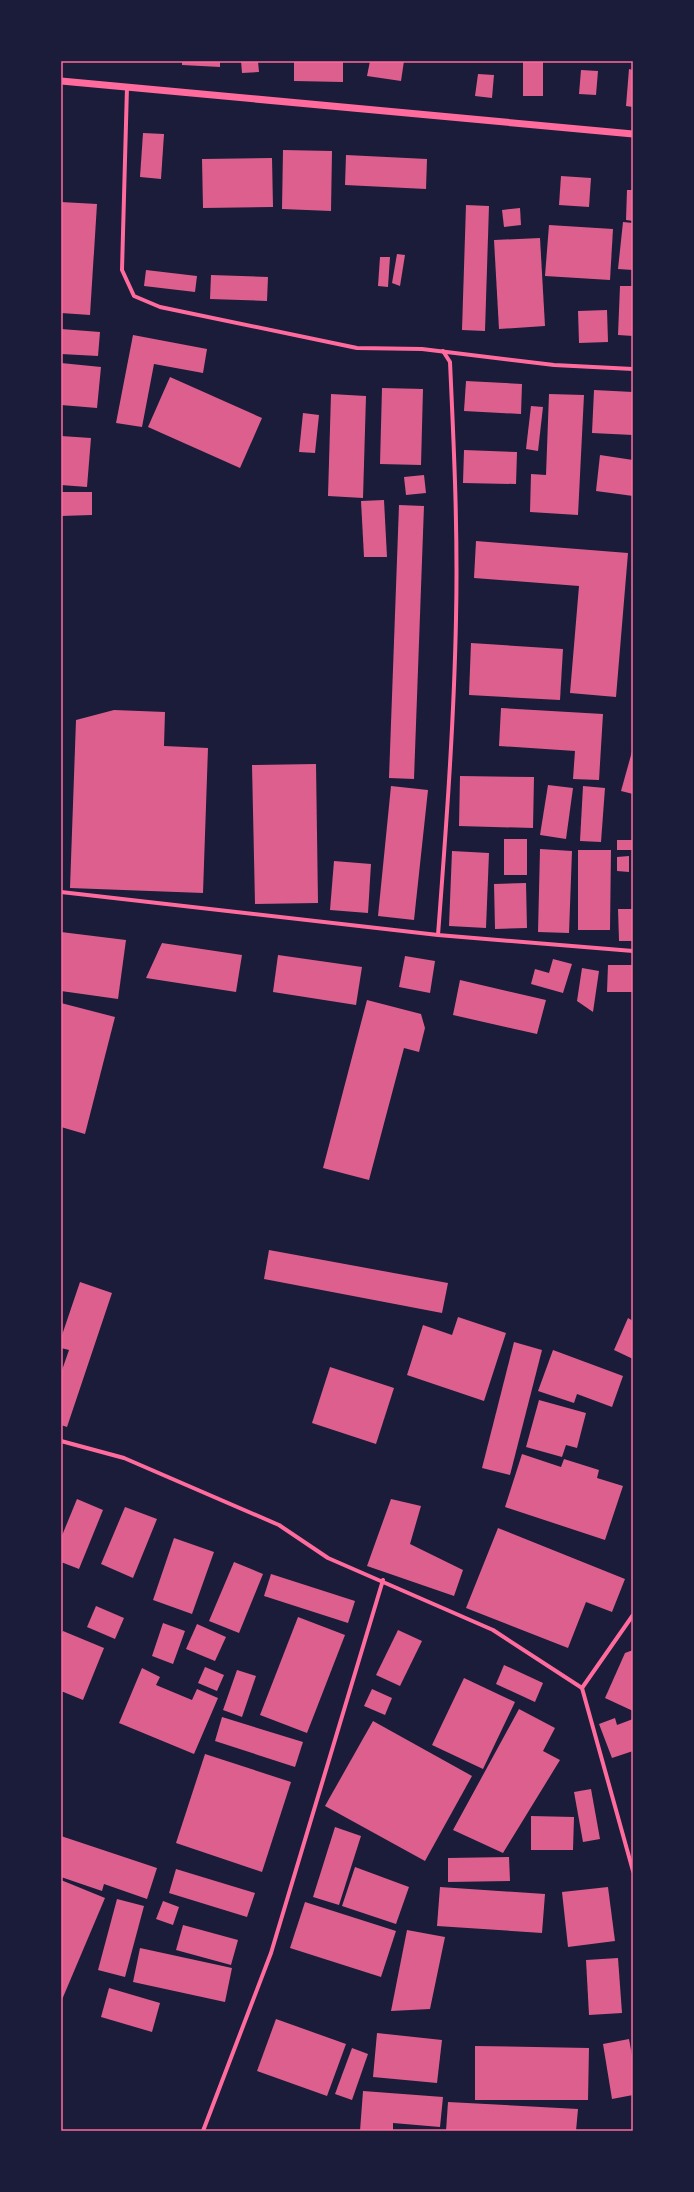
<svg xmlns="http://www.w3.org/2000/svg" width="694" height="2192" font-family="Poppins,sans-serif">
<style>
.building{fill:#dd5f8e}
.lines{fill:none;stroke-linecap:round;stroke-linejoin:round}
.minor{stroke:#ff6b9d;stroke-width:4}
.tertiary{stroke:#ff6b9d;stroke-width:7}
.neatline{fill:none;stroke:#ff6b9d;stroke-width:1.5}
</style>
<rect width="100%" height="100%" fill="#1b1b3a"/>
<g class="building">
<polygon points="182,61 220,61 220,67 182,65"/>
<polygon points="241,61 258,61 259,72 242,73"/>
<polygon points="294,61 343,61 343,82 294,81"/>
<polygon points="370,61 404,61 401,81 367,76"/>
<rect x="523" y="62" width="20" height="34"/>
<polygon points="629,69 633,70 633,107 626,106"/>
<polygon points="581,70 598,71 596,95 579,94"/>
<polygon points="478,74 494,75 492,98 475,96"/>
<polygon points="143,133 164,134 161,179 140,177"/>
<polygon points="283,150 332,151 331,211 282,209"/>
<polygon points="346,155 427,159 426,189 345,185"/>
<polygon points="272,158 273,207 203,208 202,159"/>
<polygon points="561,176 591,178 589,207 559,205"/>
<polygon points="627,190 633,190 633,221 626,220"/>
<polygon points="61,202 97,204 90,315 61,313"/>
<polygon points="466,205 489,206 485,331 462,330"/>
<polygon points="520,208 521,225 504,227 502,210"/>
<polygon points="623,222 633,223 633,270 618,269"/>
<polygon points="549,225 613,229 610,280 545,276"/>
<polygon points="540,238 545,326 499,329 494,240"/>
<polygon points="397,254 405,255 400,286 392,283"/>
<polygon points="380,257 390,257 388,287 378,286"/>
<polygon points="146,270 197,276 195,292 144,286"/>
<polygon points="211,275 268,277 267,301 210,299"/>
<polygon points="620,286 633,286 633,336 618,335"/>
<polygon points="607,310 608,342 579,343 578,311"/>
<polygon points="61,329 100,332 98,356 61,354"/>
<polygon points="133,335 207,349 203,373 154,364 142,427 116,423"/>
<polygon points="61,363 101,367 97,408 61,405"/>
<polygon points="170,377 262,418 240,468 148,427"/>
<polygon points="466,381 522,384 521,414 464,411"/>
<polygon points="382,388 423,389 421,465 380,464"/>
<polygon points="594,390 633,392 633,435 592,433"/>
<polygon points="331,394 366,396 363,498 328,496"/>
<polygon points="549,394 584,395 578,515 530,512 531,474 546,475"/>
<polygon points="531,406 543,407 538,451 526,449"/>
<polygon points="303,413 319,415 315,453 299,452"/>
<polygon points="61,436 91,438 87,487 61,485"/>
<polygon points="464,450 517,452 516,484 463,483"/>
<polygon points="600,455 633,460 633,496 596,491"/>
<polygon points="424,475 426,493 406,495 404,477"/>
<polygon points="61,492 92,492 92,515 61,516"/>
<polygon points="384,500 387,557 364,557 361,501"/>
<polygon points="399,505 424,506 414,779 389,778"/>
<polygon points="476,541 628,553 616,697 570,693 579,586 474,578"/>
<polygon points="471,643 563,649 560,700 469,695"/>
<polygon points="501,708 603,714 599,780 573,779 575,751 499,746"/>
<polygon points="114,710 165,712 164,746 208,748 203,893 70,888 76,720"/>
<polygon points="633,748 633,794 621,791"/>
<polygon points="316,764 318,903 255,904 252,765"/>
<polygon points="460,776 534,777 533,828 459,826"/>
<polygon points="548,785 573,788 566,839 540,835"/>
<polygon points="391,786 428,790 414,920 378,916"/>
<polygon points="583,786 605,788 601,842 580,841"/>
<rect x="504" y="839" width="23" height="36"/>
<rect x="617" y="840" width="16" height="10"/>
<polygon points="540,849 572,851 569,933 538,932"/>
<polygon points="578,850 611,850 610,930 578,930"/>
<polygon points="452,851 489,853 486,928 449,926"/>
<polygon points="629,856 629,872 617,871 617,857"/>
<polygon points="334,861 371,864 368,913 330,910"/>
<polygon points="526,883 527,928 495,929 494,884"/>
<polygon points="618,909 633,909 633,941 619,941"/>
<polygon points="61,932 126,940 118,999 61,991"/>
<polygon points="162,943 242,955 236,992 146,978"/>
<polygon points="278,955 362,967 356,1005 273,992"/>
<polygon points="405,956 435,961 430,993 399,987"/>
<polygon points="553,959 572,964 563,993 531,984 535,969 549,973"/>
<polygon points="608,965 633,965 633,992 607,992"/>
<polygon points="582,968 599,971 593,1012 577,1001"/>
<polygon points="460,980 546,1000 537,1034 453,1015"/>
<polygon points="367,1000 421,1014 425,1028 419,1052 404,1048 369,1180 323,1168"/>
<polygon points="61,1003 115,1017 85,1134 61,1127"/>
<polygon points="269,1250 448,1283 442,1313 264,1279"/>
<polygon points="80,1282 112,1293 67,1427 61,1425 61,1373 69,1350 61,1348 61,1338"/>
<polygon points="458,1317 506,1333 484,1401 407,1375 423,1325 452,1335"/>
<polygon points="628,1318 633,1321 633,1359 614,1350"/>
<polygon points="514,1342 542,1350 510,1475 482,1468"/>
<polygon points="553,1350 623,1376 612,1407 577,1394 574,1403 538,1391"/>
<polygon points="330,1367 394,1388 376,1444 312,1423"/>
<polygon points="539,1400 586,1413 577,1448 566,1445 562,1457 526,1447"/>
<polygon points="522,1454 561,1467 564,1459 599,1470 597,1478 623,1486 605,1540 505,1507"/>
<polygon points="77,1499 103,1510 79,1569 61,1562 61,1538"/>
<polygon points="391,1499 421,1506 410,1544 463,1570 454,1596 367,1566"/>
<polygon points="125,1507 157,1519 133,1578 101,1564"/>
<polygon points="498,1528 625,1579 612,1612 586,1602 568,1648 466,1608"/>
<polygon points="174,1538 214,1552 192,1614 153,1600"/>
<polygon points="234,1562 263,1574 239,1633 209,1621"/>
<polygon points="271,1574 355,1601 348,1623 264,1596"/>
<polygon points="96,1606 124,1618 115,1639 87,1627"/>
<polygon points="298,1617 345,1635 307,1733 260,1715"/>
<polygon points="163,1623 185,1631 173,1664 152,1656"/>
<polygon points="197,1624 226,1637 215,1661 186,1649"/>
<polygon points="398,1630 422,1641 400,1686 376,1675"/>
<polygon points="63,1631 104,1648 83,1700 61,1691 61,1636"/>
<polygon points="633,1650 633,1711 605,1698 625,1653"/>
<polygon points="504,1665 543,1683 535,1702 496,1684"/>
<polygon points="205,1667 224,1675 217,1691 198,1683"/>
<polygon points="142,1668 160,1677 156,1685 192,1700 197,1689 218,1698 194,1754 119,1723"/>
<polygon points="237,1670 256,1676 242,1717 223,1710"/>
<polygon points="464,1678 515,1702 483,1769 432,1745"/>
<polygon points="372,1689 392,1698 385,1715 364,1706"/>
<polygon points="519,1709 555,1728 543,1751 560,1760 503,1853 453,1830"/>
<polygon points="222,1717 303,1742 295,1767 215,1741"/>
<polygon points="615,1718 617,1725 633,1719 633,1751 612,1758 599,1724"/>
<polygon points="373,1721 472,1776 425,1861 325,1806"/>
<polygon points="205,1754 291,1782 262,1872 176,1843"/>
<polygon points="591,1789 600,1839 583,1842 574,1792"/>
<polygon points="531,1816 574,1817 573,1850 531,1850"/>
<polygon points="335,1827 361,1836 339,1905 313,1897"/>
<polygon points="61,1836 157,1868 147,1899 104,1884 102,1891 61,1877"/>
<polygon points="509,1857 510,1881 448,1882 448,1858"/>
<polygon points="355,1867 409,1887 396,1924 342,1906"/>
<polygon points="176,1869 255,1893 247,1917 169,1893"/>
<polygon points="61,1880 105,1898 61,2002"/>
<polygon points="440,1887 545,1894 542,1933 437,1926"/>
<polygon points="608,1887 615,1941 568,1947 562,1892"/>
<polygon points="117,1899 144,1906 125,1977 98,1970"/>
<polygon points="163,1901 179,1907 173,1925 156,1919"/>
<polygon points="305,1902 396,1931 381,1977 290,1948"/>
<polygon points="183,1925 238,1940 231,1965 176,1950"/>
<polygon points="407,1930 445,1937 430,2009 391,2011"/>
<polygon points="140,1948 232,1968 225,2002 133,1982"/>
<polygon points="618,1958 622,2013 589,2015 586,1960"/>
<polygon points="109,1988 160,2003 152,2032 101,2017"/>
<polygon points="276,2019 346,2044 327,2096 257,2071"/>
<polygon points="377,2033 442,2040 437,2083 373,2077"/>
<polygon points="629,2039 633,2061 633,2095 612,2099 603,2044"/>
<polygon points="475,2046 589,2048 588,2100 475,2100"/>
<polygon points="352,2048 368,2054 352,2100 335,2094"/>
<polygon points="363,2091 443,2097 440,2127 393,2123 393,2131 360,2131"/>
<polygon points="448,2102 578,2109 576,2131 446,2131"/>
</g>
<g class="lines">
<g class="minor">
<polyline points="127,87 122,270 134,296 160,307 357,348 422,349 554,365 633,369"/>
<polyline points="61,892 438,935 633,951"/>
<path d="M 438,935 C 446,830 454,724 456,619 C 458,533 454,448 450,362 L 443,351"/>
<polyline points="61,1441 124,1458 279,1525 328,1558 493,1630 582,1688 633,1871"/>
<polyline points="582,1688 633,1615"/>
<polyline points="203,2131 271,1953 383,1580"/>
</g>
<polyline class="tertiary" points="61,81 633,134"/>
</g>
<rect width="694" height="2192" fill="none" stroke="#1b1b3a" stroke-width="124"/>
<rect x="62" y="62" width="570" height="2068" class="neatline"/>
</svg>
